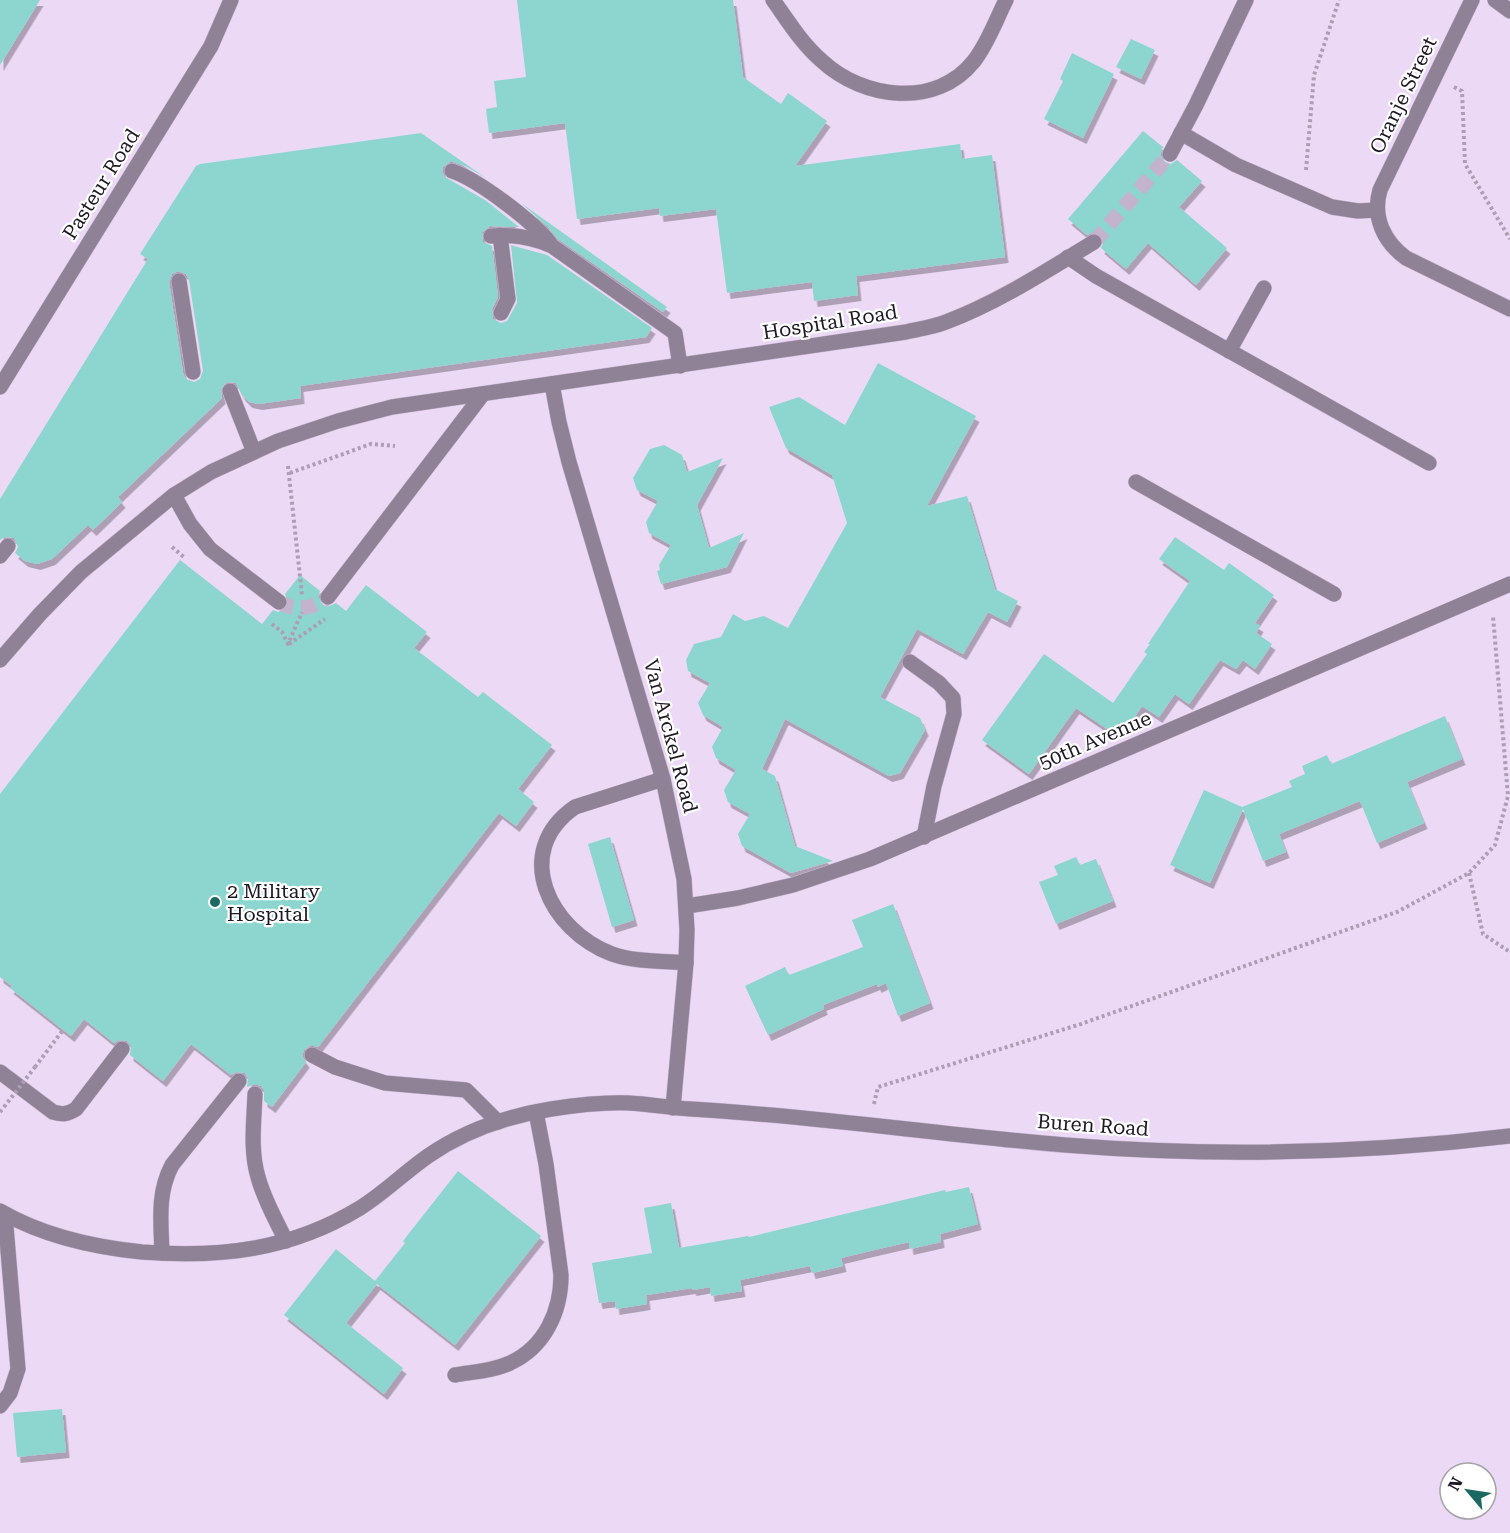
<svg xmlns="http://www.w3.org/2000/svg" width="1510" height="1533" font-family="'Roboto Serif',serif">
<style>
.building{fill:#8cd6cf;fill-rule:evenodd;filter:url(#shadow)}
.lines{fill:none;stroke-linecap:round;stroke-linejoin:round}
.minor-tunnel{stroke:#c3b3cc;stroke-width:15;stroke-dasharray:15 8;stroke-linecap:butt}
.minor-casing{stroke:#c7b6d0;stroke-width:16}
.path{stroke:#ad9eb5;stroke-width:4;stroke-dasharray:3 3;stroke-linecap:butt}
.minor{stroke:#8f8296;stroke-width:15}
.path-bridge{stroke:#ad9eb5;stroke-width:4;stroke-dasharray:3 3;stroke-linecap:butt}
.poi-dot{fill:#1c6862;stroke:#fff;stroke-width:2}
.labels{text-anchor:middle;dominant-baseline:central;stroke-width:4.5;stroke-linejoin:round;paint-order:stroke}
.street-label{font-size:20px;fill:#1f1923;stroke:#fff}
.poi-label{font-size:20px;fill:#1f1923;stroke:#fff;text-anchor:start}
</style>
<defs>
<filter id="shadow"><feDropShadow dx="3.5" dy="6" stdDeviation="0" flood-color="#0004"/></filter>
</defs>
<rect width="100%" height="100%" fill="#ecd9f6"/>
<g class="building">
<polygon points="0,0 40,0 0,65"/>
<polygon points="517,0 733,0 743,77 781,104 788,93 827,121 795,166 960,144 962,159 992,155 1005,257 856,276 858,295 814,301 812,282 727,293 716,209 660,216 659,208 577,219 565,123 489,133 486,109 497,107 494,81 526,77"/>
<polygon points="1131,39 1155,50 1141,79 1116,67"/>
<polygon points="1072,53 1114,74 1083,138 1044,119 1063,81 1060,79"/>
<polygon points="1143,131 1163,147 1160,155 1165,162 1171,164 1177,160 1202,181 1179,207 1227,248 1196,285 1148,243 1126,269 1101,248 1104,241 1099,234 1093,232 1087,235 1068,219"/>
<path d="M 421,133 L 486,178 L 467,167 L 451,161 L 443,167 L 442,172 L 445,177 L 485,200 L 519,227 L 490,226 L 482,232 L 483,242 L 492,246 L 498,297 L 492,309 L 493,319 L 501,323 L 507,321 L 517,303 L 511,245 L 514,246 L 547,255 L 652,328 L 646,337 L 300,386 L 301,398 L 259,404 L 249,402 L 242,395 L 236,383 L 227,382 L 221,389 L 222,398 L 118,497 L 122,502 L 93,530 L 88,525 L 52,559 L 37,564 L 25,561 L 15,553 L 18,547 L 14,538 L 5,537 L 0,540 L 0,499 L 148,259 L 140,254 L 196,166 L 200,164 ZM 178,271 L 186,274 L 189,280 L 203,371 L 200,379 L 194,382 L 186,379 L 183,373 L 169,282 L 172,274 Z"/>
<polygon points="521,203 667,307 663,312 558,239 548,227"/>
<polygon points="878,363 976,416 927,506 967,496 995,589 1018,601 1007,622 988,612 963,654 917,629 880,697 920,718 925,730 900,773 889,776 785,719 762,769 775,776 795,846 833,861 791,873 742,846 738,834 750,814 728,802 724,790 736,770 716,758 712,747 723,727 703,715 698,703 710,683 688,671 686,660 694,644 721,637 733,614 745,621 764,616 788,628 847,523 832,475 786,448 769,407 799,397 845,425"/>
<polygon points="664,445 682,455 687,472 723,458 697,505 709,548 744,533 727,567 661,584 657,571 660,570 659,565 671,545 649,533 646,522 658,501 637,490 633,478 650,449"/>
<polygon points="1175,537 1224,570 1229,563 1274,595 1255,623 1260,626 1256,633 1272,644 1255,669 1243,660 1236,669 1220,660 1189,704 1175,694 1159,717 1142,706 1128,727 1121,722 1113,733 1076,708 1029,774 982,740 1044,654 1113,703 1147,654 1144,652 1150,644 1148,644 1190,581 1159,559"/>
<polygon points="180,560 262,624 273,610 278,612 286,608 289,603 285,594 300,575 320,591 318,596 322,604 327,607 336,603 346,611 366,585 427,632 414,648 478,697 483,692 552,745 518,789 534,802 516,826 499,813 318,1047 311,1045 304,1050 302,1056 306,1062 272,1107 264,1101 264,1090 261,1086 255,1084 247,1087 248,1078 245,1073 236,1072 231,1075 191,1044 163,1081 130,1055 131,1046 127,1041 119,1040 114,1043 84,1019 71,1036 10,988 12,986 0,977 0,794"/>
<polygon points="1445,716 1462,759 1407,782 1424,823 1377,843 1360,801 1279,834 1286,852 1263,861 1243,809 1210,883 1170,865 1204,790 1242,807 1292,787 1289,781 1305,774 1302,766 1327,755 1331,764"/>
<polygon points="610,837 634,920 612,927 588,844"/>
<polygon points="1076,857 1080,865 1096,859 1113,901 1056,924 1039,882 1058,875 1054,866"/>
<polygon points="893,904 930,1003 898,1016 886,983 878,987 877,984 823,1005 824,1009 768,1035 745,986 785,967 789,975 863,947 852,920"/>
<polygon points="458,1171 541,1236 455,1345 377,1284 346,1323 403,1368 384,1394 284,1315 336,1249 375,1281 405,1243 403,1241"/>
<polygon points="969,1187 978,1224 940,1234 941,1242 910,1249 909,1242 870,1251 841,1258 843,1266 812,1273 810,1266 740,1280 742,1291 711,1296 710,1287 693,1290 692,1288 646,1295 647,1304 616,1309 615,1301 599,1303 592,1263 652,1253 644,1208 671,1203 679,1248 748,1236 749,1237 945,1190 946,1192"/>
<polygon points="62,1409 66,1452 17,1457 13,1413"/>
</g>
<g class="lines">
<g class="minor-tunnel">
<polyline points="1094,242 1170,154"/>
<path d="M 279,602 C 297,612 313,609 328,597"/>
</g>
<g class="minor-casing">
<g id="minor">
<path d="M 773,0 C 788,21 802,44 822,61 C 863,99 936,109 974,61 C 988,43 996,20 1006,0"/>
<path d="M 1472,0 L 1380,190 C 1372,217 1384,242 1406,258 L 1510,309"/>
<polyline points="1495,0 1510,11"/>
<polyline points="1181,133 1236,165 1332,207 1358,211 1377,210"/>
<polyline points="1170,154 1196,105 1246,0"/>
<path d="M 452,171 C 479,180 532,221 550,243"/>
<polyline points="500,235 508,299 501,313"/>
<path d="M 491,236 C 513,234 532,237 552,246 L 675,333 L 680,366"/>
<polyline points="1068,257 1096,276 1429,463"/>
<polyline points="179,281 193,372"/>
<polyline points="1229,351 1264,288"/>
<polyline points="552,384 559,422 569,462 663,779 684,879 687,930 686,963 673,1108"/>
<polyline points="0,387 211,46 231,0"/>
<polyline points="230,391 254,452"/>
<polyline points="1136,482 1334,594"/>
<polyline points="174,495 190,524 210,549 279,602"/>
<polyline points="0,556 8,546"/>
<polyline points="328,597 483,394"/>
<path d="M 0,660 L 40,614 L 81,572 L 174,495 L 211,472 L 278,441 L 338,421 L 392,407 L 906,332 C 919,329 933,327 946,322 C 999,302 1046,271 1094,242"/>
<polyline points="910,662 939,683 953,698 954,714 934,786 924,837"/>
<path d="M 663,779 L 575,807 C 510,852 550,931 612,954 C 635,962 662,961 686,963"/>
<polyline points="687,906 738,898 793,885 870,859 1510,584"/>
<polyline points="312,1055 335,1067 385,1083 466,1090 498,1122"/>
<path d="M 0,1072 L 53,1112 C 63,1115 68,1114 76,1109 L 122,1049"/>
<path d="M 255,1094 C 254,1122 250,1150 258,1177 C 264,1200 276,1220 286,1241"/>
<path d="M 0,1211 C 43,1236 92,1247 142,1252 C 221,1258 291,1250 360,1208 C 384,1193 405,1172 428,1156 C 464,1131 508,1116 551,1109 C 577,1105 603,1102 629,1103 C 650,1104 671,1108 691,1109 C 816,1116 940,1135 1065,1145 C 1214,1157 1362,1154 1510,1136"/>
<path d="M 162,1253 C 161,1222 157,1193 172,1165 L 239,1081"/>
<path d="M 455,1375 C 472,1372 494,1371 510,1363 C 545,1347 561,1311 561,1275 L 546,1164 L 536,1112"/>
<polyline points="0,1406 10,1393 18,1369 5,1215"/>
</g>
</g>
<g class="path">
<polyline points="1454,87 1462,91 1465,164 1510,239"/>
<polyline points="1306,170 1314,75 1339,0"/>
<polyline points="288,466 302,595"/>
<polyline points="290,473 371,444 395,446"/>
<polyline points="172,547 185,558"/>
<polyline points="272,624 282,632 288,644 302,612"/>
<polyline points="289,644 325,619"/>
<polyline points="1469,873 1483,934 1510,952"/>
<polyline points="35,1067 63,1030"/>
<polyline points="874,1104 878,1087 1081,1024 1397,912 1469,873 1495,845 1508,796 1493,616"/>
<polyline points="0,1112 4,1107"/>
</g>
<use href="#minor" class="minor"/>
<polyline class="path-bridge" points="4,1107 35,1067"/>
</g>
<circle class="poi-dot" cx="215" cy="902" r="6"/>
<g class="labels">
<g class="street-label">
<text transform="translate(1403 95) rotate(-64)">Oranje Street</text>
<text transform="translate(101 184) rotate(-58)">Pasteur Road</text>
<text transform="translate(830 322) rotate(-9)">Hospital Road</text>
<text transform="translate(671 736) rotate(75)">Van Arckel Road</text>
<text transform="translate(1095 740) rotate(-23)">50th Avenue</text>
<text transform="translate(1093 1125) rotate(4)">Buren Road</text>
</g>
<g class="poi-label">
<text x="227" y="891">2 Military<tspan x="227" dy="23">Hospital</tspan></text>
</g>
</g>
<g transform="translate(1468 1491) rotate(299)"><circle r="28" fill="#ffffff" stroke="#a5a3a7" stroke-width="1.5"/>
<path d="M0-4.5L10 22L0 15L-10 22Z" fill="#1c6862"/>
<text y="-9" font-size="16" font-weight="bold" text-anchor="middle" fill="#1f1923">N</text>
</g>
</svg>
